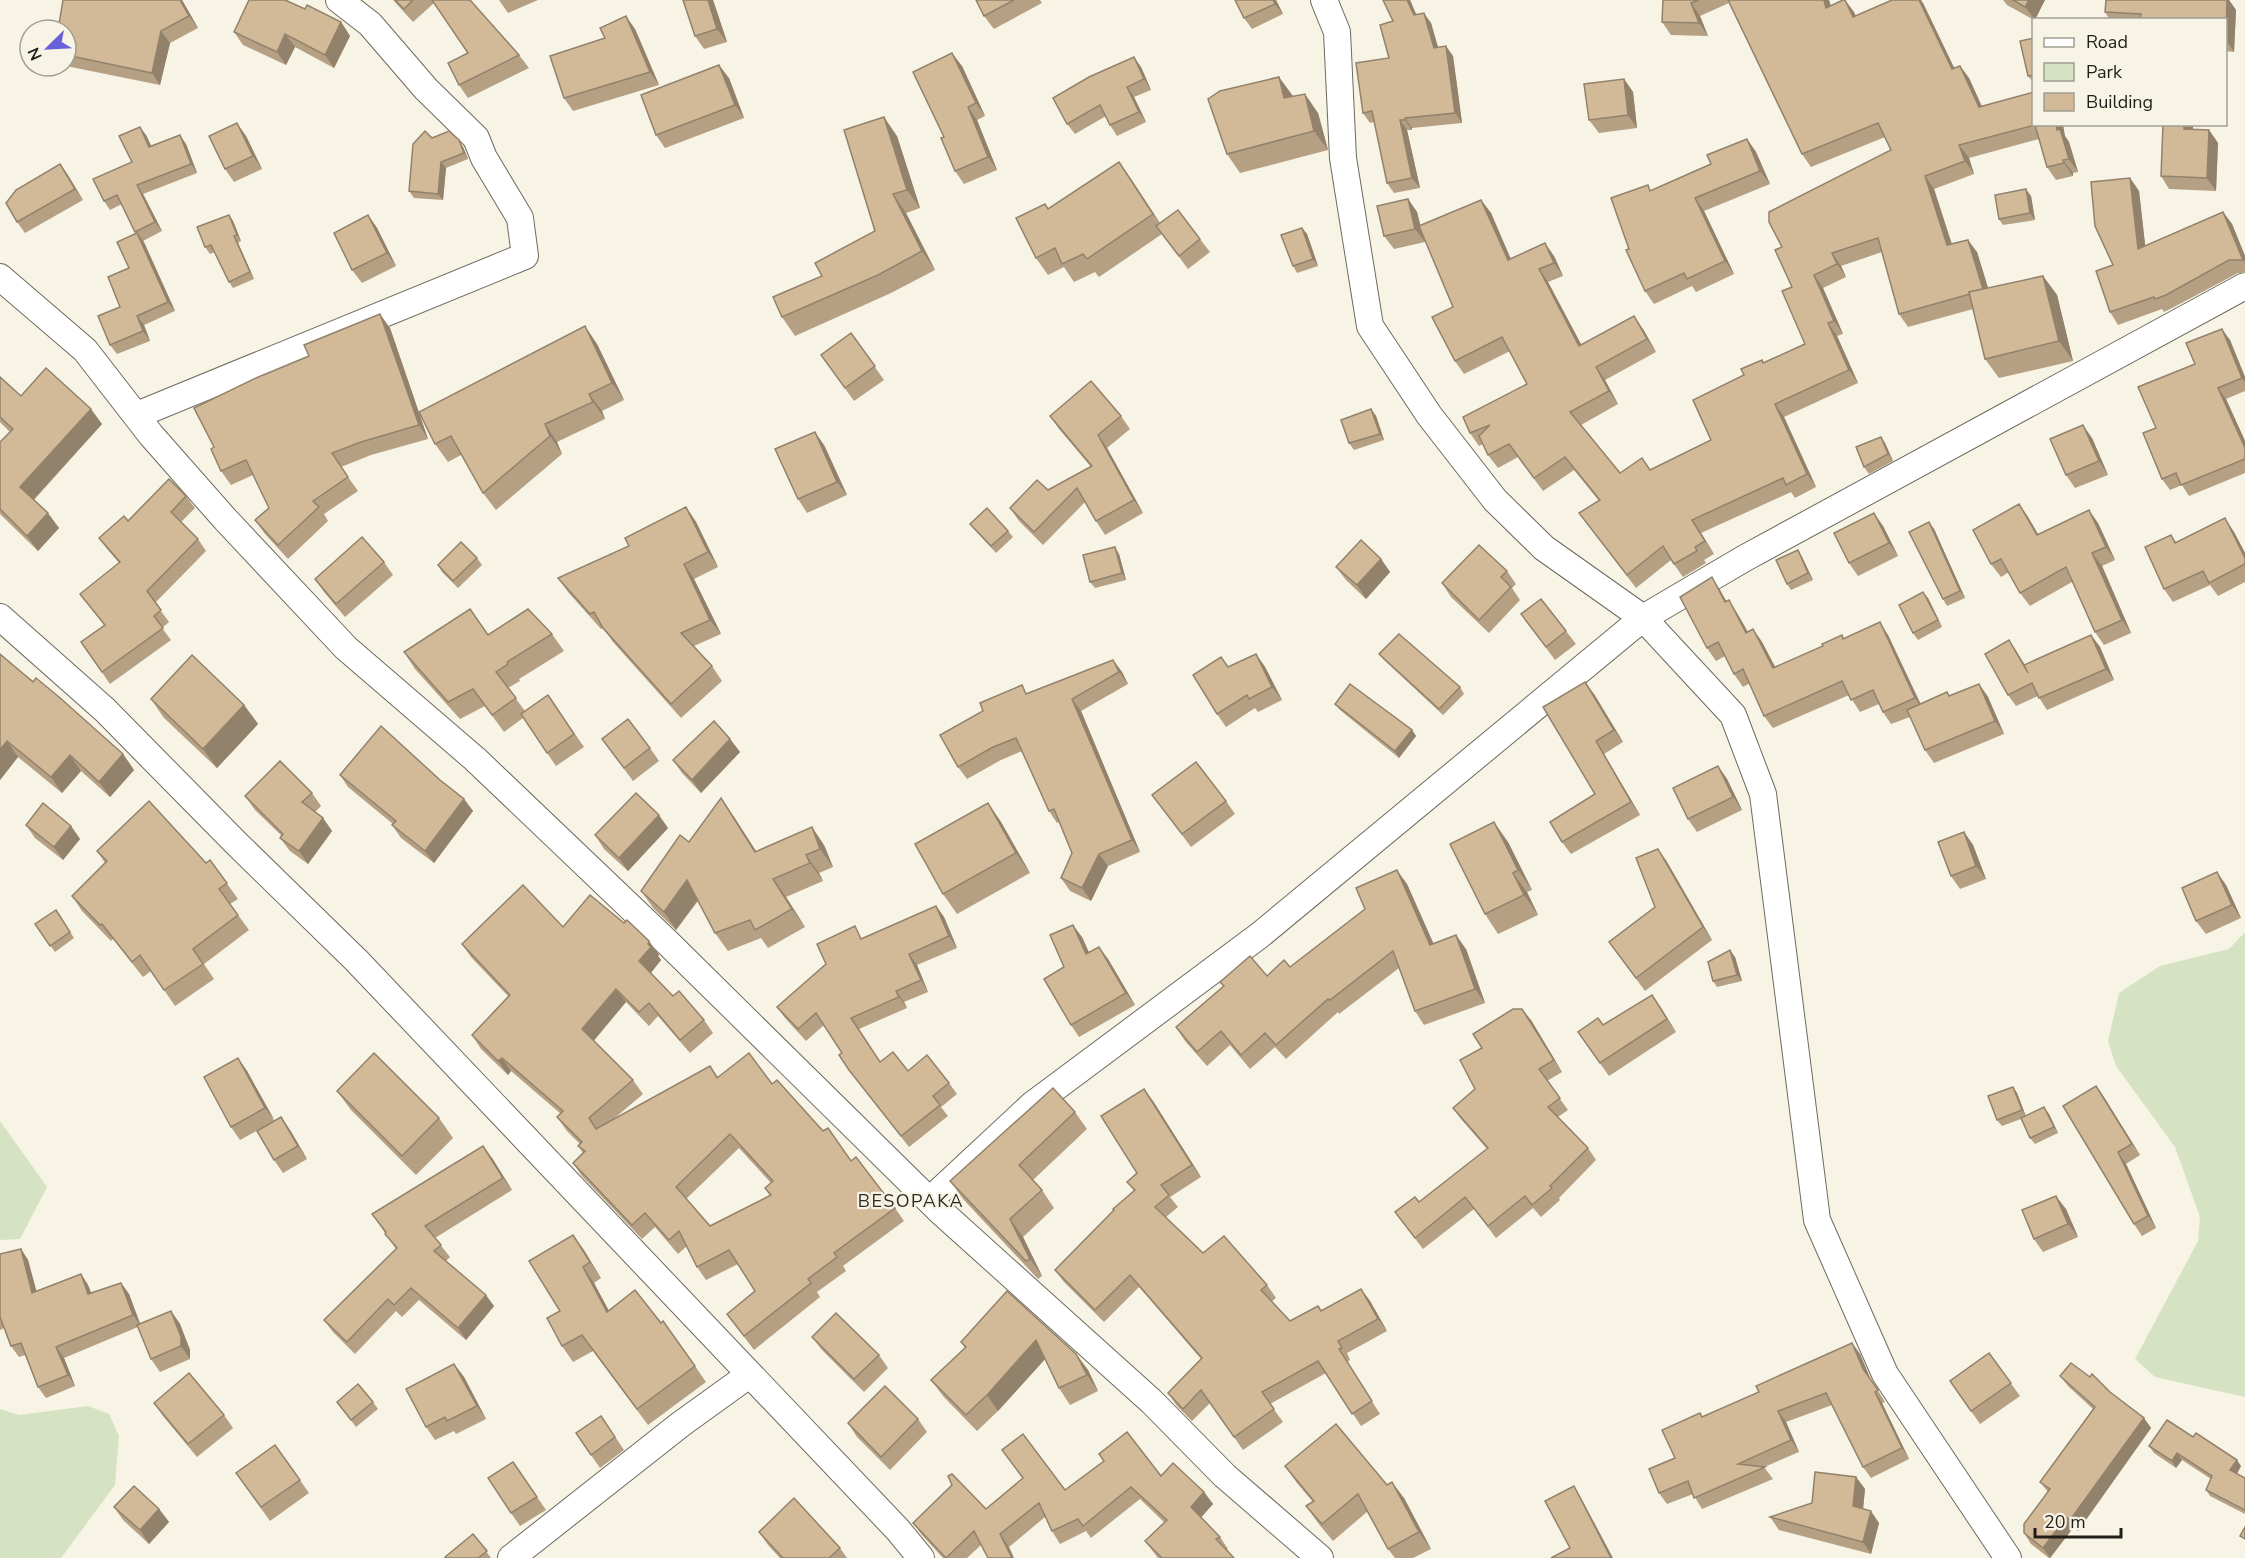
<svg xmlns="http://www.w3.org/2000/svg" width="2245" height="1558" font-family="'Nunito Sans',sans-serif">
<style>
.green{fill:#d6e3c3}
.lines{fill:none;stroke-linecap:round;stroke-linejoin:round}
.street-casing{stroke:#6e6a5f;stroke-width:28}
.street{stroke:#fff;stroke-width:26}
.wall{fill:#b5a084;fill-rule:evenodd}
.shaded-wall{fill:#93826b}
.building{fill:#d2ba99;stroke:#93826b;stroke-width:1.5;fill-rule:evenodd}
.labels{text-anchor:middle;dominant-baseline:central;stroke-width:4.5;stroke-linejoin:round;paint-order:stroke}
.neighbourhood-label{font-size:18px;letter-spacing:1.5px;fill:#2d2a20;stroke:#f7f3e5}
</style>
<rect width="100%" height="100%" fill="#f7f3e5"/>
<g class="green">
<polygon points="2245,932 2245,1397 2155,1377 2135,1359 2198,1241 2200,1217 2175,1147 2116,1066 2108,1041 2119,993 2160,966 2229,949"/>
<polygon points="0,1121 47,1187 20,1239 0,1240"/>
<polygon points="88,1406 109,1414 119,1436 115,1485 61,1558 0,1558 0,1409 19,1415"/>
</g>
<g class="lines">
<g class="street-casing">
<g id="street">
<polyline points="1324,0 1337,32 1343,158 1370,326 1429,415 1495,500 1544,548 1643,618 1733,715 1763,794 1817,1220 1885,1374 2008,1558"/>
<polyline points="0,277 85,350 151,435 225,519 346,648 475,759 669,944 940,1211 1151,1401 1225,1476 1320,1558"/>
<polyline points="137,415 525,256 520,218 484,158 476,138 426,89 370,24 339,0"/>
<polyline points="0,617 105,710 237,844 356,960 898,1530 921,1558"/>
<polyline points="930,1200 1032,1105 1260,935 1643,618 1745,558 2245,286"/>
<polyline points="511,1558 681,1424 749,1375"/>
</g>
</g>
<use href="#street" class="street"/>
</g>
<g class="wall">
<polygon points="63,0 182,0 198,28 170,43 160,85 66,66 66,30"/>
<polygon points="393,0 470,0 519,55 529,68 468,98 459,85 468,53 434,3 413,22"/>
<polygon points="499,0 538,0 508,13"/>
<polygon points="713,0 727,42 704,49 695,36"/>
<polygon points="976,0 1040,0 1042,3 994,29 984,16"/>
<polygon points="1235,0 1276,0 1283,14 1252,29 1244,18"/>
<polygon points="1410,0 1416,15 1431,23 1438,47 1453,56 1462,123 1412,128 1412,130 1407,130 1420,188 1394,193 1387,183 1374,122 1370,123 1363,113 1389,58"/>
<polygon points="1663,0 1829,0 1831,6 1845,0 1856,16 1923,3 1954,68 1960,66 1969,78 1982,107 2034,92 2069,142 2078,172 2073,173 2073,176 2056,180 2047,167 2039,139 1969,158 1974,174 1934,189 1952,244 1977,252 1988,288 2043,276 2057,295 2073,361 1999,378 1985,359 1973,309 1908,327 1899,314 1882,252 1841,266 1846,277 1823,288 1843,334 1837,336 1858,383 1784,417 1816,487 1795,498 1791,492 1701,533 1714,554 1704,560 1706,563 1683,577 1671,560 1636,588 1579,513 1599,501 1574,470 1543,491 1518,457 1498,468 1488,455 1483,444 1479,446 1470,433 1527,384 1510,351 1464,374 1455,361 1453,307 1422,233 1425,242 1394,249 1384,236 1408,199 1417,212 1420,226 1481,200 1491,213 1510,259 1554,256 1563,276 1548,282 1581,345 1643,329 1656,352 1605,380 1618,404 1581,425 1620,473 1650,470 1711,440 1744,375 1762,360 1764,363 1805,344 1782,247 1891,150 1885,137 1811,167 1802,154 1729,3 1700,16 1708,36 1671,35 1662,22"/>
<polygon points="2003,0 2045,0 2034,20 2007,5"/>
<polygon points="2106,0 2229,0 2236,10 2234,52 2226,51 2226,20 2110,20 2105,12"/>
<polygon points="305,9 341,22 350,36 334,68 295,47 286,65 243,45 234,32"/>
<polygon points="635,29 659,85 573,111 564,98 605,38"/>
<polygon points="2034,38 2034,83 2028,76"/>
<polygon points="962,66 985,116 977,120 997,170 964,184 955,171 944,137"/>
<polygon points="1141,67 1151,90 1134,97 1146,122 1117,136 1110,125 1106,116 1075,134 1067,124"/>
<polygon points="729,78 744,118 665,148 656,135"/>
<polygon points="1624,79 1633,92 1637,128 1599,133 1589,120"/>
<polygon points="1292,96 1318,113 1328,150 1240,173 1227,154"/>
<polygon points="2163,124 2193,124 2193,130 2209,130 2218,143 2216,191 2169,189 2161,176"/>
<polygon points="146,135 151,146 186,144 197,173 143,194 162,231 143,241 175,311 144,325 150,341 117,354 110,345 120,307 136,233 122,204 110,210 104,201 132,162"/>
<polygon points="246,136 262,169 234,182 225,169"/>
<polygon points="897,136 920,208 906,213 935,270 891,293 795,336 782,317 822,276 875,231"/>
<polygon points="432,138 463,147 468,159 446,168 443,200 414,198 409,191"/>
<polygon points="1747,139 1756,152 1770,184 1704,211 1734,274 1696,292 1692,286 1654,304 1645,291 1629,249 1652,191 1711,164"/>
<polygon points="60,164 83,200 25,233 17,222"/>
<polygon points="2130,178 2139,191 2145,246 2223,212 2232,224 2245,256 2245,273 2238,273 2174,307 2164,312 2162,309 2118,325 2110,312 2113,265"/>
<polygon points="1131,179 1160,224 1200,239 1210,252 1188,269 1162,234 1099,277 1095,272 1074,282 1064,267 1048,275 1036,258 1049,209"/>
<polygon points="2031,196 2035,220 2003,225 1999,219"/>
<polygon points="229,215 233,221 241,241 238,243 254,279 233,288 229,282 215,252 210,254 205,247"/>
<polygon points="368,215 377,228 396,266 362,283 352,270"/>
<polygon points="1302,228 1307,234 1318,266 1297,273 1293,266"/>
<polygon points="390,328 428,439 371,455 341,467 358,491 324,514 328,521 288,559 265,534 255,520 269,508 253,475 231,485 221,471 214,447"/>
<polygon points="851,333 884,380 854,401 821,355"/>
<polygon points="2230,340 2245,377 2245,391 2226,399 2245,441 2245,473 2189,496 2182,485 2170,490 2162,479 2156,428"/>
<polygon points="597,344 624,400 602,411 605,419 557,442 562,454 496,510 483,493 461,455 448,462 435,444"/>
<polygon points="0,377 21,396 102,424 34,500 59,528 38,551 0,514 0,442 10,432 0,422"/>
<polygon points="1371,409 1376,416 1384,440 1354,450 1349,443"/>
<polygon points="1050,416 1121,416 1130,429 1107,448 1143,513 1105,535 1096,521 1085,502 1043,545 1019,521 1010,508 1048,490 1091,467 1059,429"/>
<polygon points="1881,437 1885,443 1893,461 1869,474 1864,467"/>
<polygon points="2092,438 2108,475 2075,488 2066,475"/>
<polygon points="824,445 847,495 807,513 798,499"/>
<polygon points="186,496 195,508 181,522 198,539 206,551 155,603 169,622 162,628 171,640 110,684 81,642 104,625 80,594 119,563 108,550 99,538 128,521"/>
<polygon points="2019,504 2028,517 2038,534 2098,523 2115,560 2102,566 2131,633 2104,645 2095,632 2072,582 2030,606 2020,593 2009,572 2001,577 1991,564"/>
<polygon points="686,507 696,522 718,567 694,579 721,634 694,646 712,666 722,681 681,718 613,642 603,628 601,629 568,592 558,578 629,546"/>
<polygon points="1929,522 1934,529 1965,598 1947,606 1943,599"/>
<polygon points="970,524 1008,531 1013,537 996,553 975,530"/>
<polygon points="1883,526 1898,556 1858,576 1849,563"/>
<polygon points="2234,532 2245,553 2245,582 2218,596 2210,585 2173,602 2164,589 2171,535 2177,543"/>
<polygon points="1798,550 1802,557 1813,580 1791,590 1787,584"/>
<polygon points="1119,554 1126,580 1095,588 1090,582"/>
<polygon points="477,558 482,565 458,588 442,572 438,565"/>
<polygon points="1381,559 1390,572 1366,599 1346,580 1336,567"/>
<polygon points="384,562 393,575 345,617 324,592 315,579"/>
<polygon points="1507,571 1516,584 1512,588 1520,600 1489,633 1451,597 1442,583"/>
<polygon points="1720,590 1726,601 1737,613 1748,632 1753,629 1762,642 1775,667 1823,646 1842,635 1844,639 1888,635 1920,704 1947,692 1950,696 1979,684 1988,697 2004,734 1934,763 1925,750 1910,717 1891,724 1883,712 1879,704 1860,712 1849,695 1773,728 1764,716 1750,683 1743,687 1734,674 1725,656 1716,661 1707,648"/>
<polygon points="1928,598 1942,627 1918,640 1913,633"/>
<polygon points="1521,614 1566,631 1576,644 1555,660"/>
<polygon points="552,634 564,651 519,679 520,681 508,688 525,711 548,695 584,747 556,766 523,718 504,732 485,706 460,719 415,669 404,652 488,635"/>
<polygon points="2091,635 2100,647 2114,680 2047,710 2038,696 2016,706 2008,695 2009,640 2025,665"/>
<polygon points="0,654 123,754 134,770 110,797 81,771 62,793 18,757 0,780"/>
<polygon points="1256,654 1265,667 1282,700 1258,712 1255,708 1226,727 1217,714 1228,667"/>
<polygon points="1379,654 1460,687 1464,694 1443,715 1384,660"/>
<polygon points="1113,660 1122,672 1128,684 1081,711 1140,852 1108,866 1091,901 1070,891 1061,878 1072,853 1059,822 1057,823 1049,811 1022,751 1001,760 967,779 958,767 1028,694"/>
<polygon points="1594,694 1623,742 1604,754 1640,815 1571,854 1562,842 1595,794"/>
<polygon points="151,699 244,705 258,724 217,768 164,718"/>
<polygon points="1335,704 1412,730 1416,736 1399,758 1340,710"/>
<polygon points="602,739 650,748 659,761 633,781"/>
<polygon points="730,739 740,752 701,793 682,773 673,760"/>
<polygon points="1718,766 1727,779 1742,810 1697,832 1688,819"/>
<polygon points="340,775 440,780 464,799 473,811 434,863 401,838 392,825 393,824 348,787"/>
<polygon points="312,793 321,806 315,812 323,818 332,831 308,864 290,851 280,838 282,836 255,810 245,796"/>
<polygon points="1152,795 1226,801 1235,814 1191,847"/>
<polygon points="988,803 1001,822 1030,873 957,914 943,894"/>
<polygon points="734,817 756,851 824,845 833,867 819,873 823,881 786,897 805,927 768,948 761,938 728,951 715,933 698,901 676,930 654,909 641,891 689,842"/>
<polygon points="26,825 71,826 80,839 63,860 35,838"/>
<polygon points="668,828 628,871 604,849 595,835"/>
<polygon points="1964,832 1973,845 1986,879 1960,889 1951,876"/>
<polygon points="1508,842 1532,890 1527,892 1538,915 1498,934 1485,914"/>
<polygon points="1658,849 1667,862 1712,940 1645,991 1609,942 1655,907"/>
<polygon points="97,851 206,863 210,860 238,899 230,904 249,930 204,964 214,979 175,1006 151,971 143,977 113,939 111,941 82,911 72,896 105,863"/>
<polygon points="1407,884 1433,944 1466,949 1485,1003 1424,1025 1415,1011 1399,968 1339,1014 1338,1012 1286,1059 1275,1047 1250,1069 1230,1045 1207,1066 1185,1041 1176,1027 1223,986 1220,982 1267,976 1290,967"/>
<polygon points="2226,885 2241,918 2206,934 2196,921"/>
<polygon points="936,906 944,917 957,948 917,965 928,992 904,1002 907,1008 859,1029 880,1062 949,1083 957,1094 941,1107 948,1116 909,1147 849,1070 842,1053 824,1025 806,1041 785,1018 777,1007 863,938"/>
<polygon points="56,910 74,938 55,952 35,924"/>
<path d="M 624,923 L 649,941 L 659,955 L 658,956 L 661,960 L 651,973 L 673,996 L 704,1020 L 713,1033 L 690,1053 L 658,1016 L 649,1026 L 626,1002 L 593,1040 L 633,1080 L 643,1094 L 610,1122 L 710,1066 L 718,1077 L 772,1084 L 823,1131 L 895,1208 L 904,1221 L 843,1266 L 846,1271 L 817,1292 L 820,1297 L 754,1350 L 727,1314 L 755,1291 L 738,1264 L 706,1280 L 697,1267 L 687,1246 L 678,1254 L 655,1227 L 642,1239 L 582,1176 L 573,1163 L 583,1153 L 578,1146 L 580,1144 L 567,1131 L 557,1117 L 561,1114 L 511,1071 L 508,1075 L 481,1049 L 472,1035 L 508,996 L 471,957 L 462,944 L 563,927 ZM 739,1148 L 771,1183 L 765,1188 L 770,1196 L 710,1226 L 686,1199 Z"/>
<polygon points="1082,937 1089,953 1108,959 1135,1005 1079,1037 1071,1025 1064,967"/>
<polygon points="1735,957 1742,981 1717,987 1713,981"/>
<polygon points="1661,1008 1676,1032 1609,1076 1578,1032"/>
<polygon points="1531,1020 1562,1072 1547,1081 1568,1110 1558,1117 1588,1148 1596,1160 1559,1198 1560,1200 1541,1217 1533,1208 1496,1238 1474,1209 1423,1249 1395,1212 1419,1202 1487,1149 1461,1119 1453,1108 1475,1089"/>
<polygon points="238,1058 247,1071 274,1121 290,1130 307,1159 283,1173 274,1160 262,1128 240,1140 231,1127"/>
<polygon points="2096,1086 2140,1155 2126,1164 2156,1228 2142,1236 2134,1224"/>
<polygon points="2013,1087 2017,1093 2026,1116 2049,1114 2058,1133 2035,1144 2030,1138 2021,1119 2002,1126 1997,1120"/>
<polygon points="337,1091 439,1118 453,1138 416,1175 351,1110"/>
<polygon points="1153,1101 1201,1177 1170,1197 1178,1207 1166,1217 1203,1253 1267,1285 1276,1298 1271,1302 1290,1321 1318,1306 1322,1311 1361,1289 1370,1301 1387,1331 1347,1353 1350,1360 1347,1362 1380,1414 1361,1426 1326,1373 1270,1404 1283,1422 1243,1450 1210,1403 1192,1421 1177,1406 1168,1393 1201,1359 1139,1287 1104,1322 1064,1282 1055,1270 1134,1191 1127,1182 1137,1173"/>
<polygon points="1075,1112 1087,1129 1033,1180 1042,1190 1054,1208 1023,1237 1042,1276 1038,1279 963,1199 950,1181"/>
<polygon points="492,1158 512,1190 435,1238 450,1257 446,1261 494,1306 466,1340 419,1300 402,1317 396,1311 355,1354 333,1332 324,1320 396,1249 372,1214"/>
<polygon points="2066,1209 2078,1237 2043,1252 2034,1239"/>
<polygon points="573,1235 601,1278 594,1283 609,1311 695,1366 706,1382 648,1425 593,1351 573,1362 562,1346 560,1311"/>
<polygon points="21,1249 28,1260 36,1291 81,1274 88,1285 91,1293 121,1283 129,1294 140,1324 171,1311 180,1324 190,1350 190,1359 160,1372 151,1359 138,1327 64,1358 75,1386 46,1398 38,1387 25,1355 19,1357 11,1346 4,1328 0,1330 0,1254"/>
<polygon points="812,1337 879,1355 888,1368 864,1392 822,1350"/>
<polygon points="961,1342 1076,1354 1088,1370 1098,1391 1070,1405 1059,1388 1045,1359 998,1411 977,1431 943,1396 931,1380 965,1348"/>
<polygon points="1852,1343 1860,1354 1871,1380 1885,1402 1882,1403 1909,1459 1871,1478 1863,1467 1832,1405 1786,1422 1799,1452 1764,1467 1773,1479 1702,1509 1693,1494 1667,1504 1659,1493 1675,1458 1703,1417 1759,1392"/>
<polygon points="1989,1353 2020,1396 1980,1424 1950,1381"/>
<polygon points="454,1364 464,1377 486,1419 456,1434 454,1431 435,1440 426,1427"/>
<polygon points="2060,1376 2110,1392 2144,1418 2151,1428 2078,1531 2073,1528 2050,1558 2049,1558 2031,1544 2024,1533 2048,1492 2040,1482 2093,1409 2068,1386"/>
<polygon points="337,1402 373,1402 378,1409 356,1427"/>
<polygon points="154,1403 224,1415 233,1428 197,1457 163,1416"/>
<polygon points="601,1416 624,1450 600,1468 576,1433"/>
<polygon points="918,1419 927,1432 890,1470 857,1437 848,1423"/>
<polygon points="2193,1437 2241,1466 2237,1474 2245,1478 2245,1514 2210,1496 2206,1490 2211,1479 2182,1460 2176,1468 2154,1453 2149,1446"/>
<polygon points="275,1445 309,1493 270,1521 236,1473"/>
<polygon points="1002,1450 1065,1490 1104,1462 1099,1454 1204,1492 1213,1504 1201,1518 1220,1537 1228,1549 1227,1550 1234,1558 1158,1558 1145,1541 1165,1523 1140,1499 1091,1538 1086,1531 1060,1544 1052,1531 1045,1517 1009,1547 981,1545 967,1558 943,1558 922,1535 913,1523 986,1509 1023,1478"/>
<polygon points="513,1462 546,1510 520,1526 511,1513"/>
<polygon points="1285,1466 1387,1485 1404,1498 1431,1549 1413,1558 1395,1558 1388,1549 1368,1511 1333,1541 1318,1523 1306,1506 1313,1502 1297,1483"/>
<polygon points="1856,1477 1865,1489 1863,1509 1879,1523 1871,1554 1779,1530 1770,1517 1812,1503"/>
<polygon points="114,1507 159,1509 169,1522 149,1544 123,1520"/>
<polygon points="759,1532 840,1548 847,1558 780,1558 768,1545"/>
<polygon points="473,1534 491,1558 446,1558"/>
</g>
<g class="shaded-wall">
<polygon points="180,0 182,0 198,28 189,16"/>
<polygon points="708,0 713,0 727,42 717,29"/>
<polygon points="1273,0 1276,0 1283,14 1275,4"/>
<polygon points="1407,0 1410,0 1421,25 1414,15"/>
<polygon points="1824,0 1829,0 1835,21 1826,8"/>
<polygon points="1845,0 1854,12 1862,30 1853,17"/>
<polygon points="1919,0 1921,0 1923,3 1961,82 1952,69"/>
<polygon points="2029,0 2045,0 2035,20 2025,7"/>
<polygon points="2227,0 2229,0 2236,10 2234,52 2226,40"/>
<polygon points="1691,3 1700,16 1708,36 1699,23"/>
<polygon points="1424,13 1431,23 1441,58 1434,48"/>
<polygon points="626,16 635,29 659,85 650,72"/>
<polygon points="341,22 350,36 334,68 325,55"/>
<polygon points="161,31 170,43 160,85 152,73"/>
<polygon points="285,34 295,47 286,65 277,52"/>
<polygon points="1446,46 1453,56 1462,123 1455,113"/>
<polygon points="952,53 962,66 985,116 976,103"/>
<polygon points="1134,57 1141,67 1151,90 1144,79"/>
<polygon points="719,65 729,78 744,118 735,105"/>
<polygon points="1960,66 1969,78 1988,120 1979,107"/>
<polygon points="1279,77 1293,96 1284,98"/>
<polygon points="1624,79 1633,92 1637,128 1628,115"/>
<polygon points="1127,87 1134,97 1146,122 1139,112"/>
<polygon points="1305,94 1318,113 1328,150 1314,131"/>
<polygon points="968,107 977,120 997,170 988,157"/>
<polygon points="884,117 897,136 920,208 907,190"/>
<polygon points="1405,118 1412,128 1412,130 1405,120"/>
<polygon points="1400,120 1407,130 1420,188 1412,178"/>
<polygon points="237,123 246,136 262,169 253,156"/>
<polygon points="2056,124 2063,124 2065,136 2069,142 2078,172 2069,159 2057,130"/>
<polygon points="2184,124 2193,124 2193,142 2184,129"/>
<polygon points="140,127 146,135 156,156 149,147"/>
<polygon points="2209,130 2218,143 2216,191 2207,178"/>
<polygon points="180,135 186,144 197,173 191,164"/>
<polygon points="1747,139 1756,152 1770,184 1760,171"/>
<polygon points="459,140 463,147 468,159 464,153"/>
<polygon points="1959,145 1969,158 1974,174 1965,161"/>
<polygon points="2063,160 2073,173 2073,176 2064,163"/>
<polygon points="441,162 446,168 443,200 438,194"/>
<polygon points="1119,162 1131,179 1166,232 1153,214"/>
<polygon points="60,164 68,175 83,200 75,189"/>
<polygon points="1925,176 1934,189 1956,258 1947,245"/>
<polygon points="2130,178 2139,191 2147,261 2138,249"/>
<polygon points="137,185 143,194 162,231 155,222"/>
<polygon points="2026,189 2031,196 2035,220 2030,213"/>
<polygon points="893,194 906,213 935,270 922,251"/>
<polygon points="1695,198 1704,211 1734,274 1725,261"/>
<polygon points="1408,199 1417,212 1425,242 1415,229"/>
<polygon points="1481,200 1491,213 1517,273 1508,260"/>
<polygon points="2223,212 2232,224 2245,256 2245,263"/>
<polygon points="229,215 233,221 241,241 237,235"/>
<polygon points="368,215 377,228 396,266 387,253"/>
<polygon points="1302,228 1307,234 1318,266 1313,259"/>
<polygon points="137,233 144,242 175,311 168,302"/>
<polygon points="234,236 238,243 254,279 250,272"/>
<polygon points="1968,240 1977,252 1993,304 1984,291"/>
<polygon points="1545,243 1554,256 1563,276 1554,263"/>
<polygon points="1832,253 1841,266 1846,277 1837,264"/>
<polygon points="1539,269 1548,282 1589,359 1579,346"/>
<polygon points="1814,275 1823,288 1843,334 1834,321"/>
<polygon points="2043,276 2057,295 2073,361 2059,341"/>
<polygon points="380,314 390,328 428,439 419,425"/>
<polygon points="137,316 144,325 150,341 143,331"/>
<polygon points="1634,316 1643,329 1656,352 1647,339"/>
<polygon points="1828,323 1837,336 1858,383 1849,370"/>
<polygon points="585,326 597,344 624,400 612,383"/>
<polygon points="2222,329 2230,340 2245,377 2245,382 2242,378"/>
<polygon points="1596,367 1605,380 1618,404 1609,391"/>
<polygon points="2218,388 2226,399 2245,441 2245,448"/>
<polygon points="589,394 602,411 605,419 593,402"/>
<polygon points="1775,404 1784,417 1816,487 1807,474"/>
<polygon points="91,409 102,424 31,502 20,487"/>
<polygon points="1371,409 1376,416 1384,440 1380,434"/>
<polygon points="545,424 557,442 562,454 550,436"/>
<polygon points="2083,425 2092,438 2108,475 2099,461"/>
<polygon points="815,432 824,445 847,495 837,482"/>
<polygon points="1098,435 1107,448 1143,513 1134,500"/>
<polygon points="1881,437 1885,443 1893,461 1888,454"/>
<polygon points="2019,504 2028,517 2046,548 2037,535"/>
<polygon points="686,507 696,522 718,567 708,552"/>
<polygon points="2089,510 2098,523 2115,560 2106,547"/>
<polygon points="48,513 59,528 38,551 27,536"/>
<polygon points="1874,513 1883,526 1898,556 1889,543"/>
<polygon points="2225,518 2234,532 2245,553 2245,558"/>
<polygon points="1692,520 1701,533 1714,554 1705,541"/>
<polygon points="1929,522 1934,529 1965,598 1960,591"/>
<polygon points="1115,547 1119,554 1126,580 1122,573"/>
<polygon points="1798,550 1802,557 1813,580 1808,573"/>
<polygon points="2092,553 2102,566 2131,633 2122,620"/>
<polygon points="1381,559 1390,572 1366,599 1357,585"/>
<polygon points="684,564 694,579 721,634 710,620"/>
<polygon points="1712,577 1720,590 1734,615 1725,602"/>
<polygon points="1923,592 1928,598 1942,627 1938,620"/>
<polygon points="1729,600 1737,613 1755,645 1746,633"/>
<polygon points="1880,622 1888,635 1924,711 1915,698"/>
<polygon points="1753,629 1762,642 1782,680 1773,668"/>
<polygon points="2091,635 2100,647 2114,680 2106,669"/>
<polygon points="2009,640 2017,652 2036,684 2028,673"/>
<polygon points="1256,654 1265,667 1282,700 1272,687"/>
<polygon points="1113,660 1122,672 1128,684 1119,672"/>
<polygon points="1585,682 1594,694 1623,742 1614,730"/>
<polygon points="1979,684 1988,697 2004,734 1995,721"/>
<polygon points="1072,699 1081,711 1140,852 1132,840"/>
<polygon points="244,705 258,724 217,768 203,749"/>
<polygon points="1412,730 1416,736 1399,758 1395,751"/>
<polygon points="730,739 740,752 701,793 692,780"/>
<polygon points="7,741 18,757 0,780 0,750"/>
<polygon points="1596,741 1604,754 1640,815 1631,802"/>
<polygon points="123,754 134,770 110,797 99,782"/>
<polygon points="70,755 81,771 62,793 51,777"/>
<polygon points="1718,766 1727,779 1742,810 1733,797"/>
<polygon points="721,798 734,817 768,870 755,852"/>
<polygon points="464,799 473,811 434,863 425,851"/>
<polygon points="988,803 1001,822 1030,873 1016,853"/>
<polygon points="659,815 668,828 628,871 619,858"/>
<polygon points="323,818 332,831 308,864 299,851"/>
<polygon points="1494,822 1508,842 1532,890 1518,870"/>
<polygon points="71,826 80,839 63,860 54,847"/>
<polygon points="812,827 824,845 833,867 820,849"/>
<polygon points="1964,832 1973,845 1986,879 1976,866"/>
<polygon points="1658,849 1667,862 1712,940 1703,927"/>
<polygon points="1099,854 1108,866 1091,901 1082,888"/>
<polygon points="806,855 819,873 823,881 810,863"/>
<polygon points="1397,870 1407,884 1440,958 1430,945"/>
<polygon points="2217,872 2226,885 2241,918 2232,905"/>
<polygon points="1513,873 1527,892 1538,915 1524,895"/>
<polygon points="773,879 786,897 805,927 792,909"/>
<polygon points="687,880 699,898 676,930 664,912"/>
<polygon points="936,906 944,917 957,948 949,936"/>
<polygon points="1073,925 1082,937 1095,966 1086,954"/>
<polygon points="1456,935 1466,949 1485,1003 1475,989"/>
<polygon points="649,941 659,955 658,956 661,960 649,975 639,961"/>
<polygon points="1099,947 1108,959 1135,1005 1126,993"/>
<polygon points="1730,950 1735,957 1742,981 1737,975"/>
<polygon points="909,954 917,965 928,992 921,980"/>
<polygon points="616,989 626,1002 592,1043 582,1029"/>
<polygon points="896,991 904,1002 907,1008 899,997"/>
<polygon points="1652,995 1661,1008 1676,1032 1667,1019"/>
<polygon points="1522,1009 1531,1020 1562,1072 1554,1060"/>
<polygon points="238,1058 247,1071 275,1121 265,1108"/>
<polygon points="502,1058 511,1071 508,1075 498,1061"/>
<polygon points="2096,1086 2104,1097 2140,1155 2132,1144"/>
<polygon points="2013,1087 2017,1093 2026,1117 2022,1110"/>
<polygon points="1144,1089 1153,1101 1201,1177 1192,1165"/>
<polygon points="2044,1107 2049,1114 2058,1133 2054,1127"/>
<polygon points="281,1117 290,1130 307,1159 298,1146"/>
<polygon points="483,1146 492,1158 512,1190 503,1178"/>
<polygon points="2118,1152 2126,1164 2156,1228 2148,1216"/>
<polygon points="2056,1196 2066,1209 2078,1237 2068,1224"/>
<polygon points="1010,1219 1023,1237 1042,1276 1030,1259"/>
<polygon points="573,1235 584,1250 601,1278 590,1262"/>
<polygon points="21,1249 28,1260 40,1304 32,1293"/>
<polygon points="583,1267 594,1283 618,1328 607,1312"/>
<polygon points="81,1274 88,1285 96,1305 88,1294"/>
<polygon points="121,1283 129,1294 141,1326 133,1315"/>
<polygon points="1361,1289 1370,1301 1387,1331 1378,1319"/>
<polygon points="486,1295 494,1306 466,1340 458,1328"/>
<polygon points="171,1311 180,1324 190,1350 190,1359 181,1346"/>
<polygon points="1036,1340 1047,1357 998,1411 987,1395"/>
<polygon points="1852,1343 1860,1354 1871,1380 1885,1402 1863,1369"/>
<polygon points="56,1347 64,1358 75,1386 68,1375"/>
<polygon points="1076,1354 1088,1370 1098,1391 1087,1375"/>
<polygon points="454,1364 464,1377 486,1419 477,1406"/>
<polygon points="1875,1392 1882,1403 1909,1459 1902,1448"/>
<polygon points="1778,1411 1786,1422 1799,1452 1791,1440"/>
<polygon points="2144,1418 2151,1428 2078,1531 2070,1520"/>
<polygon points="2177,1453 2182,1460 2176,1468 2172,1461"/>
<polygon points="2237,1460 2241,1466 2235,1477 2230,1470"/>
<polygon points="1856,1477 1865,1489 1862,1519 1853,1506"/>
<polygon points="1392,1482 1404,1498 1431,1549 1419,1532"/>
<polygon points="1574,1486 1580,1496 1613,1558 1611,1558"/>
<polygon points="1204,1492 1213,1504 1199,1519 1191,1507"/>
<polygon points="159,1509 169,1522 149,1544 140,1530"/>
<polygon points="1871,1511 1879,1523 1871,1554 1863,1542"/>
<polygon points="2066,1517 2073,1528 2050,1558 2043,1548"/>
<polygon points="1000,1534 1009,1547 1014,1558 1012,1558"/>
</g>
<g class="building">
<polygon points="63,0 180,0 189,16 161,31 152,73 66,55 66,30 58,30"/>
<polygon points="249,0 285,0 305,9 307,5 341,22 325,55 285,34 277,52 234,32"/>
<polygon points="395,0 413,0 404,9"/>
<polygon points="432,0 470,0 519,55 459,85 448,63 468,53"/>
<polygon points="683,0 708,0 717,29 695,36"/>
<polygon points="976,0 1014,0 984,16"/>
<polygon points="1235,0 1273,0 1275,4 1244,18"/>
<polygon points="1383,0 1407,0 1414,15 1424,13 1434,48 1446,46 1455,113 1405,118 1405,120 1400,120 1412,178 1387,183 1372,111 1363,113 1356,63 1389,58 1380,25 1393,21"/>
<polygon points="1663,0 1699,0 1691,3 1699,23 1662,22"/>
<polygon points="1728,0 1824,0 1826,8 1843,0 1845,0 1853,17 1892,0 1919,0 1952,69 1960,66 1979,107 2034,92 2034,124 2056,124 2057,130 2060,129 2069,159 2063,160 2064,163 2047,167 2035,125 1959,145 1965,161 1925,176 1947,245 1968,240 1983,289 1969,292 1970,294 1899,314 1878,238 1832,253 1837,264 1814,275 1834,321 1828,323 1849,370 1775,404 1807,474 1786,485 1783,478 1692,520 1705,541 1695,547 1697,551 1674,564 1663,546 1627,575 1579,513 1600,500 1565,457 1534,478 1509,444 1488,455 1479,436 1490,425 1470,433 1463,417 1527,384 1502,337 1455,361 1432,317 1453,307 1419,226 1481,200 1508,260 1545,243 1554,263 1539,269 1579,346 1634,316 1647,339 1596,367 1609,391 1570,412 1620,473 1642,458 1650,470 1711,440 1693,400 1744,375 1741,369 1762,360 1763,363 1805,344 1782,291 1792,287 1775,250 1782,247 1769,222 1769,212 1891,150 1878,123 1802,154"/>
<polygon points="2013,0 2029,0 2025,7"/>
<polygon points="2106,0 2227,0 2226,31 2226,20 2140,20 2141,14 2105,12"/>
<polygon points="626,16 650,72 564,98 550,56 605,38 600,28"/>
<polygon points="2034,38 2034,75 2028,76 2020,41"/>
<polygon points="952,53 976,103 968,107 988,157 955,171 941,138 944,137 913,72"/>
<polygon points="1134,57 1144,79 1127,87 1139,112 1110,125 1100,105 1067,124 1053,98 1089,77"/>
<polygon points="719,65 735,105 656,135 641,95"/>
<polygon points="1279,77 1284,98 1305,94 1314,131 1227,154 1208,99 1220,91"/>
<polygon points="1624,79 1628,115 1589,120 1584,84"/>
<polygon points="884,117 907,190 893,194 922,251 878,275 782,317 773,297 822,276 815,263 875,231 844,130"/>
<polygon points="237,123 253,156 225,169 209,136"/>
<polygon points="2163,124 2184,124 2184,129 2209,130 2207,178 2161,176"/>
<polygon points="140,127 149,147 180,135 191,164 137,185 155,222 135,232 117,195 104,201 93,179 132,162 119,136"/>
<polygon points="425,131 432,138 449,131 459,140 464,153 441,162 438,194 409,191 413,144"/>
<polygon points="1747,139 1760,171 1695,198 1725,261 1687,279 1684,273 1645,291 1626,250 1629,249 1611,198 1648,185 1650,191 1711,164 1707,155"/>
<polygon points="1119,162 1153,214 1087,259 1083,254 1062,264 1055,248 1036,258 1016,218 1045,204 1048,209"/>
<polygon points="60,164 75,189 17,222 6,203 16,190"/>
<polygon points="2130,178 2138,249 2223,212 2243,260 2229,260 2166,295 2155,299 2154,297 2110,312 2096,271 2113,265 2095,226 2091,182"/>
<polygon points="2026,189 2030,213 1999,219 1995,195"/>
<polygon points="1408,199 1415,229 1384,236 1377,206"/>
<polygon points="1178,210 1200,239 1179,256 1156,226"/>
<polygon points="229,215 237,235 234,236 250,272 229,282 211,245 205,247 197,227"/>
<polygon points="368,215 387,253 352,270 334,233"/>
<polygon points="1302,228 1313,259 1293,266 1281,235"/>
<polygon points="137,233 168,302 137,316 143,331 110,345 98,316 120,307 108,277 129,268 117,242"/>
<polygon points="2043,276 2059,341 1985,359 1969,292"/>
<polygon points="380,314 419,425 361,442 332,453 348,477 313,501 319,507 278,545 255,520 269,508 246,460 221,471 211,449 214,447 194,408 256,378 309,356 304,345"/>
<polygon points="585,326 612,383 589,394 593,402 545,424 550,436 483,493 451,436 435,444 419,412"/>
<polygon points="2222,329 2242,378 2218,388 2245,448 2245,459 2181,485 2176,473 2162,479 2143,433 2156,428 2138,387 2195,364 2186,343"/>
<polygon points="851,333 875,366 845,388 821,355"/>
<polygon points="46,368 91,409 20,487 48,513 27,536 0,509 0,442 13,429 0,417 0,377 21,396"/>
<polygon points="1091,381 1121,416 1098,435 1134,500 1096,521 1077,488 1034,532 1010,508 1037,480 1048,490 1092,466 1050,416"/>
<polygon points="1371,409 1380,434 1349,443 1341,420"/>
<polygon points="2083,425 2099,461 2066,475 2050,439"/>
<polygon points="815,432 837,482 798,499 775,449"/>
<polygon points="1881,437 1888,454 1864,467 1856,447"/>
<polygon points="169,479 186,496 171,512 198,539 147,591 161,610 154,616 163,628 102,672 81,642 105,625 80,594 120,562 99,538 124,516 128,521"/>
<polygon points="2019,504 2037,535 2089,510 2106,547 2092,553 2122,620 2095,632 2066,567 2020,593 2001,559 1991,564 1973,530"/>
<polygon points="686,507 708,552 684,564 710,620 681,633 712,666 671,704 603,628 594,612 590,614 558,578 629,546 625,538"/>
<polygon points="987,508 1008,531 991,546 970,524"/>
<polygon points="1874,513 1889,543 1849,563 1834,533"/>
<polygon points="2225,518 2245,558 2245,564 2209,583 2203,571 2164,589 2145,547 2171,535 2175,543"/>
<polygon points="1929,522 1960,591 1943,599 1909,532"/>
<polygon points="362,537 384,562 336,604 315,579"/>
<polygon points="1361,540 1381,559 1357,585 1336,567"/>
<polygon points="461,542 477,558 453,581 438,565"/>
<polygon points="1479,545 1507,571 1501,577 1511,587 1479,620 1442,583"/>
<polygon points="1115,547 1122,573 1090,582 1083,555"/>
<polygon points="1798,550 1808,573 1787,584 1776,560"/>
<polygon points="1712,577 1725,602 1729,600 1746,633 1753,629 1773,668 1823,646 1822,644 1842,635 1843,639 1880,622 1915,698 1883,712 1873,690 1851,700 1842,681 1764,716 1743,669 1734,674 1718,642 1707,648 1680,597"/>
<polygon points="1923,592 1938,620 1913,633 1899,605"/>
<polygon points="1541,599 1566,631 1546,647 1521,614"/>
<polygon points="470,609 488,635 528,609 552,634 507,662 508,664 496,672 516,698 492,715 473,689 448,702 404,652"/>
<polygon points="1399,634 1460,687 1439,709 1379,654"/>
<polygon points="2091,635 2106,669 2039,698 2032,683 2008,695 1985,654 2009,640 2028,673 2024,665"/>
<polygon points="0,654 33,682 36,678 59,697 123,754 99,782 70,755 51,777 7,741 0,750"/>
<polygon points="1256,654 1272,687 1249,699 1247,695 1217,714 1193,675 1221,657 1228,667"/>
<polygon points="192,655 244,705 203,749 151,699"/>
<polygon points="1113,660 1119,672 1072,699 1132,840 1099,854 1082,888 1061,878 1072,853 1054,809 1049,811 1016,738 993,747 958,767 940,735 983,711 980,703 1022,685 1026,694"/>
<polygon points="1585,682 1614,730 1596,741 1631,802 1562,842 1550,822 1595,794 1543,707"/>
<polygon points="1350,684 1412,730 1395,751 1335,704"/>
<polygon points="1979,684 1995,721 1925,750 1907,710 1947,692 1949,696"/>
<polygon points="548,695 574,734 547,753 521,714"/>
<polygon points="628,719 650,748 624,768 602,739"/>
<polygon points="714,721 730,739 692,780 673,760"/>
<polygon points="381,726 440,780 464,799 425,851 392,825 396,821 340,775"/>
<polygon points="280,761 312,793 302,802 323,818 299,851 280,838 283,834 245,796"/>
<polygon points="1196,762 1226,801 1182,834 1152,795"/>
<polygon points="1718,766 1733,797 1688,819 1673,788"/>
<polygon points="636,793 659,815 619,858 595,835"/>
<polygon points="721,798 755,852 812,827 820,849 806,855 810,863 773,879 792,909 755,930 750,920 715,933 687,880 664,912 641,891 680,835 689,842"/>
<polygon points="149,801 206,863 210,860 227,883 219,889 238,915 193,949 203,964 164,990 140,955 132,962 102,924 100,925 72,896 107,861 97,851"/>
<polygon points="43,803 71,826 54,847 26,825"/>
<polygon points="988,803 1016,853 943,894 915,844"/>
<polygon points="1494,822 1518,870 1513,873 1524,895 1485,914 1450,844"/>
<polygon points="1964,832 1976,866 1951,876 1938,842"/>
<polygon points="1658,849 1703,927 1636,978 1609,942 1655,907 1636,858"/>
<polygon points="1397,870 1430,945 1456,935 1475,989 1415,1011 1393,951 1330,1000 1328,999 1276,1045 1265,1033 1241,1055 1221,1031 1197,1052 1176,1027 1224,986 1220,982 1250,956 1267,976 1284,960 1290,967 1365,909 1356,888"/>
<polygon points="2217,872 2232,905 2196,921 2182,888"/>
<path d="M 523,885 L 563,927 L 590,895 L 624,923 L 627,920 L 649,941 L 648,944 L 651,947 L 639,961 L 673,996 L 679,991 L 704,1020 L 680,1040 L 649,1003 L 639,1012 L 616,989 L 582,1029 L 633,1080 L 589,1118 L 596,1129 L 710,1066 L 717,1078 L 749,1053 L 772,1084 L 777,1080 L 823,1131 L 828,1128 L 851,1161 L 856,1157 L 895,1208 L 834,1253 L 837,1257 L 808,1279 L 811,1283 L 744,1336 L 727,1314 L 755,1291 L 729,1250 L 697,1267 L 679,1231 L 669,1240 L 645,1213 L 632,1225 L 573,1163 L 585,1151 L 578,1146 L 582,1142 L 557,1117 L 563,1111 L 502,1058 L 498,1061 L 472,1035 L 510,995 L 462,944 ZM 730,1134 L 773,1181 L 765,1188 L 771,1195 L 710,1226 L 676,1187 Z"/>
<polygon points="936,906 949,936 909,954 921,980 896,991 899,997 851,1018 880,1062 893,1052 908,1071 927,1055 949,1083 933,1096 940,1105 901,1136 849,1070 839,1055 842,1053 816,1013 798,1029 777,1007 826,964 817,944 855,926 861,939"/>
<polygon points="56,910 70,932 50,946 35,924"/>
<polygon points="1073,925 1086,954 1099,947 1126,993 1071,1025 1044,979 1064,967 1050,935"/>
<polygon points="1730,950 1737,975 1713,981 1708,962"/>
<polygon points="1652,995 1667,1019 1600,1063 1578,1032 1598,1018 1603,1025"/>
<polygon points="1513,1009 1522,1009 1554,1060 1539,1069 1560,1098 1548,1107 1588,1148 1550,1186 1552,1188 1532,1205 1525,1196 1488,1226 1465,1197 1415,1238 1395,1212 1415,1197 1419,1202 1488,1148 1453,1108 1475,1089 1460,1060 1482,1048 1473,1034"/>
<polygon points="374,1053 439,1118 402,1156 337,1091"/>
<polygon points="238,1058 265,1108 231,1127 204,1077"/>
<polygon points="2096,1086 2132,1144 2118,1152 2148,1216 2134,1224 2063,1106"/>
<polygon points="2013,1087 2022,1110 1997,1120 1988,1096"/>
<polygon points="1053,1088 1075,1112 1019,1165 1042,1190 1010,1219 1030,1259 1026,1261 950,1181"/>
<polygon points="1144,1089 1192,1165 1161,1185 1169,1195 1155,1207 1203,1253 1224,1236 1267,1285 1261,1290 1290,1321 1318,1306 1321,1311 1361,1289 1378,1319 1338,1341 1342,1348 1339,1349 1372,1401 1352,1414 1318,1361 1262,1392 1274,1409 1234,1437 1201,1390 1183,1409 1168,1393 1202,1358 1130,1275 1095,1310 1055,1270 1114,1210 1113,1209 1135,1190 1127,1182 1137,1173 1101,1116"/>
<polygon points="2044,1107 2054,1127 2030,1138 2021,1118"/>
<polygon points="281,1117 298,1146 274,1160 257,1131"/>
<polygon points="483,1146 503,1178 425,1226 441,1245 434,1251 486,1295 458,1328 411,1288 394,1305 388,1299 347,1342 324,1320 397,1248 385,1234 386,1232 372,1214"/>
<polygon points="2056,1196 2068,1224 2034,1239 2022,1210"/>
<polygon points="573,1235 590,1262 583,1267 607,1312 635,1290 661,1323 663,1321 695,1366 637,1409 582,1335 562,1346 547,1318 560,1311 529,1261"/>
<polygon points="21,1249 32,1293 81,1274 88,1294 121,1283 133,1315 56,1347 68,1375 38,1387 21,1343 11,1346 0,1317 0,1254"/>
<polygon points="1007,1291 1076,1354 1087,1375 1059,1388 1036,1340 987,1395 966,1415 931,1380 966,1347 961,1342"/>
<polygon points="171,1311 181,1337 181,1346 151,1359 137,1325"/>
<polygon points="836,1313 879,1355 854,1379 812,1337"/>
<polygon points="1852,1343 1863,1369 1878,1390 1875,1392 1902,1448 1863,1467 1826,1393 1778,1411 1791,1440 1738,1464 1765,1467 1694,1498 1688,1481 1659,1493 1649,1469 1675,1458 1662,1430 1700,1413 1702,1417 1759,1392 1756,1386"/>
<polygon points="1989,1353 2011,1383 1971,1411 1950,1381"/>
<polygon points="2071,1363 2090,1377 2092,1374 2110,1392 2144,1418 2070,1520 2066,1517 2043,1548 2024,1533 2024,1524 2050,1489 2040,1482 2095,1407 2060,1376"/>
<polygon points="454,1364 477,1406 447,1421 445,1417 426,1427 406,1389"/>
<polygon points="189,1373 224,1415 188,1444 154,1403"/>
<polygon points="358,1384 373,1402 351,1420 337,1402"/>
<polygon points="885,1386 918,1419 881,1457 848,1423"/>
<polygon points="601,1416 615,1437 591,1455 576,1433"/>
<polygon points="2167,1420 2193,1437 2196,1433 2237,1460 2230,1470 2245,1478 2245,1510 2206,1490 2212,1476 2177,1453 2172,1461 2149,1446"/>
<polygon points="1336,1424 1387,1485 1392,1482 1419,1532 1388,1549 1358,1494 1322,1524 1306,1506 1314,1501 1285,1466"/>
<polygon points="1127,1432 1161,1476 1173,1463 1204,1492 1191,1507 1220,1537 1216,1539 1234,1558 1162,1558 1145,1541 1167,1520 1131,1487 1083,1526 1078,1519 1052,1531 1039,1503 1000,1534 1012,1558 988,1558 974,1531 946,1558 913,1523 952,1485 948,1476 952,1474 986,1509 1023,1478 1002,1450 1023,1434 1065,1490 1104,1461 1099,1454"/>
<polygon points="275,1445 300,1480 261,1507 236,1473"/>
<polygon points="513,1462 537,1497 511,1513 488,1478"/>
<polygon points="1815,1472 1856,1477 1853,1506 1871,1511 1863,1542 1770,1517 1812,1503"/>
<polygon points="134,1486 159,1509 140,1530 114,1507"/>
<polygon points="1574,1486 1611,1558 1551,1558 1570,1548 1545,1501"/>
<polygon points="794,1498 840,1548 829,1558 783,1558 759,1532"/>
<polygon points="2245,1527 2245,1539 2240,1536"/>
<polygon points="473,1534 487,1551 478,1558 447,1558 445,1557"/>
</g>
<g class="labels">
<g class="neighbourhood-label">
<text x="911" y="1201">BESOPAKA</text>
</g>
</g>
<rect x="2032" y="18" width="195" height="108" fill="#f7f3e5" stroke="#a19e93" stroke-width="1.5"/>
<rect x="2044" y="38" width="30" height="9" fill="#ffffff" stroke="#a19e93" stroke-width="1.5"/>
<text x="2086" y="48" font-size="18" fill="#201e19">Road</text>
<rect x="2044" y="63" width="30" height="18" fill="#d6e3c3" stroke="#a19e93" stroke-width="1.5"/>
<text x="2086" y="78" font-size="18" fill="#201e19">Park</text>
<rect x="2044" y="93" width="30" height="18" fill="#d2ba99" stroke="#a19e93" stroke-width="1.5"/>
<text x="2086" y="108" font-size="18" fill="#201e19">Building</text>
<g transform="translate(48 48) rotate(246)"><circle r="28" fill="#f7f3e5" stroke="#a19e93" stroke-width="1.5"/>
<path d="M0-4.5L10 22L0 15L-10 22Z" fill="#6760d9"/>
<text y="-9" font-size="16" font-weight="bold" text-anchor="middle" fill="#201e19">N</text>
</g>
<path d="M2035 1528v9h86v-9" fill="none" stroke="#201e19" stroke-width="3"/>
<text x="2044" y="1528" font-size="18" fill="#201e19" stroke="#f7f3e5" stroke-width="4.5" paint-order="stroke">20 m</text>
</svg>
